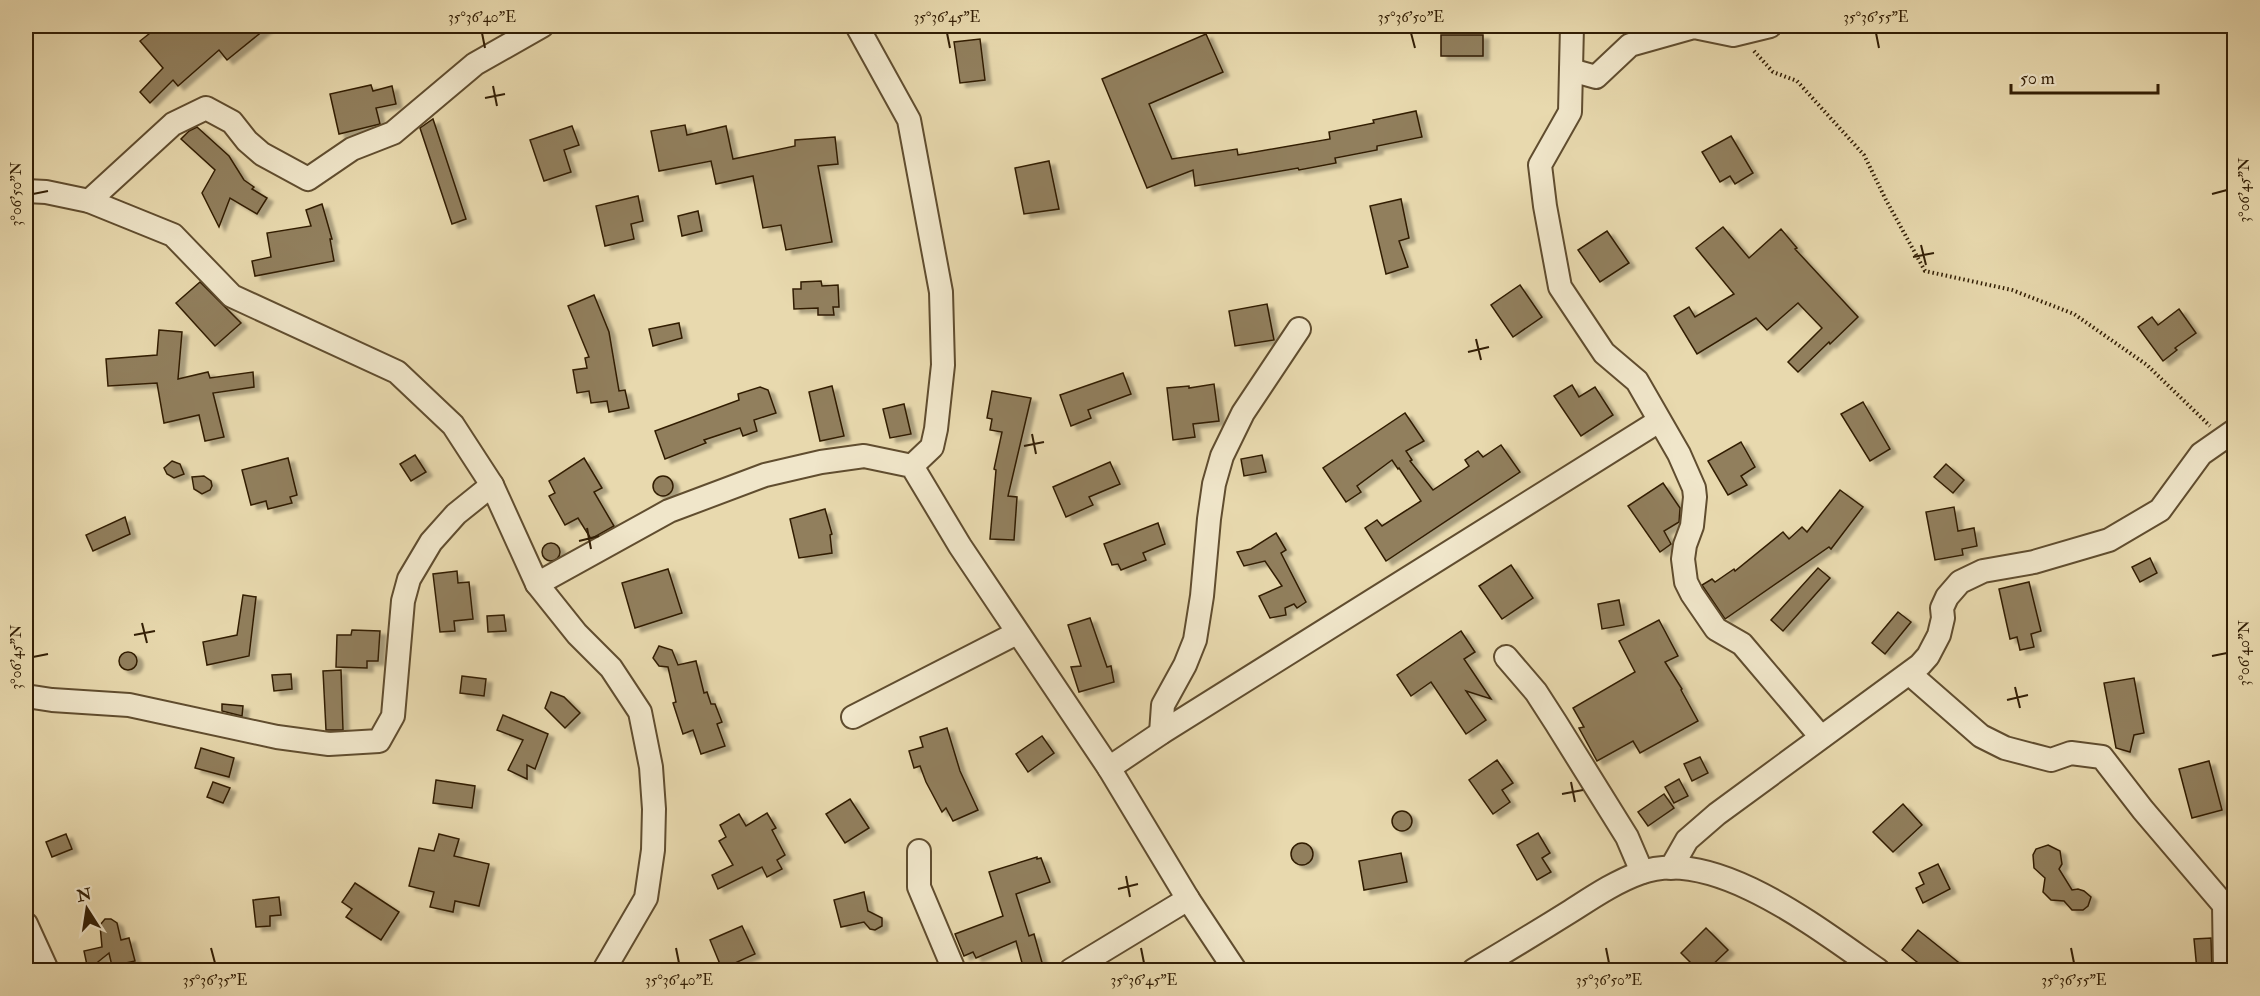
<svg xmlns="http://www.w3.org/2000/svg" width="2260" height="996" font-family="'IM FELL Double Pica',serif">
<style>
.building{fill:#917f5d;stroke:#321e05;stroke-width:1.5;filter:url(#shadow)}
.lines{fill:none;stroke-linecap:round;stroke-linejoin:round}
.minor-casing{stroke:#604d2f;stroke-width:26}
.path{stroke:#321e05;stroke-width:4;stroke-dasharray:1.5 3;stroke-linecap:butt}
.minor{stroke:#f0e6ca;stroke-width:22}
.ticks{fill:none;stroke:#321e05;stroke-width:2}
.neatline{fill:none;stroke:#321e05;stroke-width:2}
.ticks-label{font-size:15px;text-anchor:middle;fill:#321e05}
</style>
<defs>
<filter id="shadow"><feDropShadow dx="6" dy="4" stdDeviation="1.5" flood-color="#0004"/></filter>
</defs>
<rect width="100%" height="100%" fill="#e8d9ae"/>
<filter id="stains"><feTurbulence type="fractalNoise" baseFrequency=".00333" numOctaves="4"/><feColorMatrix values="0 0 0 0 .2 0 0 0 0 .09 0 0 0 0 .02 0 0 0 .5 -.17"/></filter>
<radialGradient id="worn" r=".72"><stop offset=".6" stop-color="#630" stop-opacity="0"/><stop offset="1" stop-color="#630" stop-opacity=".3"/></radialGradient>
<g class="building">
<polygon points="159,26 269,26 227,60 219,50 178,86 173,80 150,103 140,92 163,68 140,41"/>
<polygon points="1206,34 1223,72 1149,104 1172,159 1237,149 1238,155 1330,139 1329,132 1374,123 1373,120 1416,111 1422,137 1377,146 1377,150 1335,158 1336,163 1299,170 1298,168 1195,186 1193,170 1147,188 1102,79"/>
<rect x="1441" y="35" width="42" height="21"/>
<polygon points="980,39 985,80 960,83 954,42"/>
<polygon points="371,85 373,91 392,86 396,104 376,108 380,124 339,134 330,94"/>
<polygon points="433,119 466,219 452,224 420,128"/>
<polygon points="685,125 687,135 726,126 733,159 795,146 795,140 835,137 838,164 818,166 832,242 786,250 781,225 763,228 753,176 716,184 711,161 659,171 651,131"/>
<polygon points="572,126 579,145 564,150 571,172 544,181 530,140"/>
<polygon points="197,127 229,156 244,180 254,187 252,189 267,198 257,214 230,198 219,227 202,193 215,170 181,139 189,131"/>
<polygon points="1731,136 1753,173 1735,184 1730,176 1720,182 1702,152"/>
<polygon points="1049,161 1059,209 1024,214 1015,168"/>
<polygon points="638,196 643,221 631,224 634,239 605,246 596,206"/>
<polygon points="1401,199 1409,238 1399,241 1408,267 1386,274 1370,206"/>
<polygon points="322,204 332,239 330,239 334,261 255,276 252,261 271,257 267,233 311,226 306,210"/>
<polygon points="698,211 702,231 682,236 678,216"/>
<polygon points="1723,227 1749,258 1781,229 1797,248 1795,249 1858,317 1830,344 1829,342 1798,372 1788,362 1822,328 1798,303 1767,330 1756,318 1697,354 1674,316 1689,307 1695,317 1734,294 1696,248"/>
<polygon points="1607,231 1629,263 1600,282 1578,250"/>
<polygon points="821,281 822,286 838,285 839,307 833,307 834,315 818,315 818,308 794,309 793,289 801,289 801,282"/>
<polygon points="200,282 241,323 215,346 176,303"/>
<polygon points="1520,285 1542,317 1513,337 1491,305"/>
<polygon points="594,295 609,332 619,391 625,390 629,408 609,412 607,401 591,403 589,391 577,393 573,370 587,368 585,358 589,357 568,306"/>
<polygon points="1267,304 1274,340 1235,346 1229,311"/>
<polygon points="2179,309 2196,333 2175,348 2177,350 2163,361 2138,327 2152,317 2158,325"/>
<polygon points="679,323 682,338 653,346 649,329"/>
<polygon points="159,330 182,332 178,379 208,372 210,378 253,372 254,387 213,393 224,437 205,441 199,415 164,423 157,383 108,386 106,359 157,355"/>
<polygon points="1123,373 1131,394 1088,410 1091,418 1071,426 1060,395"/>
<polygon points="1214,384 1219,421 1193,424 1195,437 1173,440 1167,388 1189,386 1189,388"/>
<polygon points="1572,385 1579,397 1595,387 1613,415 1581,436 1554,396"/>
<polygon points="832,386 844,436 820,441 809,392"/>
<polygon points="760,387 768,390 776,413 754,420 757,431 743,436 740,428 704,440 706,443 665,459 655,431 739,400 738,394"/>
<polygon points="992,391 1031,398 1008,496 1017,497 1014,540 990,539 996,470 994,469 1002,432 990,430 992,419 987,418"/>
<polygon points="1863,402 1890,449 1870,461 1841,414"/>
<polygon points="904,404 911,434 890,438 883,409"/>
<polygon points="1405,413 1424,441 1406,451 1412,460 1410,461 1433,490 1469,466 1465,460 1478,451 1483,457 1501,445 1520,472 1386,561 1365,528 1377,520 1382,526 1421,501 1399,468 1398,469 1392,460 1357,486 1361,492 1346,502 1323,468"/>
<polygon points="1741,442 1755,467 1741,476 1747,485 1728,495 1708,461"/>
<polygon points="415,455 426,472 411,481 400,464"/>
<polygon points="1262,455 1266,472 1244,476 1241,459"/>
<polygon points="288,458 297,495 290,497 292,503 268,509 266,501 251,505 242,470"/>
<polygon points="584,458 602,488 594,492 614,526 591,539 578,518 565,525 549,496 555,493 549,481"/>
<polygon points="172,461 180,464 184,474 174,478 167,474 164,468"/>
<polygon points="1110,462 1120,484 1089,497 1093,505 1066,517 1053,487"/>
<polygon points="1946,464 1964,480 1953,493 1934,477"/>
<circle cx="663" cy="486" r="10"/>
<polygon points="204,476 211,481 212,486 210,490 202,494 194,489 192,477"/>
<polygon points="1663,483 1680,508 1679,522 1664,531 1671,544 1660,552 1628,506"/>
<polygon points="1840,490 1863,507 1831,549 1829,547 1725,619 1702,585 1712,579 1715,582 1734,569 1735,571 1783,532 1789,539 1802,527 1807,532"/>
<polygon points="1954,507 1958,531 1974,528 1977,546 1962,549 1963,555 1935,560 1926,512"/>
<polygon points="825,509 832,534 830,535 832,553 799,558 790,519"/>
<polygon points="125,517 130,534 93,551 86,535"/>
<polygon points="1158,523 1165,544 1143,553 1146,560 1121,570 1118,564 1112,565 1104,544"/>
<polygon points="1276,533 1286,550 1281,553 1306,602 1297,608 1294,604 1285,608 1286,615 1270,618 1259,596 1282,586 1265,561 1244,566 1237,552 1251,549"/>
<circle cx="551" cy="552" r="9"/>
<polygon points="2150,558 2157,573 2140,582 2132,567"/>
<polygon points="1511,565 1533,598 1502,619 1479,586"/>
<polygon points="1818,568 1830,578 1783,631 1771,620"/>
<polygon points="668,569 682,613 635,628 622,583"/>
<polygon points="457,571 458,583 469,582 473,619 454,621 455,631 440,632 433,574"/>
<polygon points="2029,582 2041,631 2031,634 2034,647 2020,650 2017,637 2010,639 1999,589"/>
<polygon points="243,595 256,597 249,656 207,665 203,642 237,635"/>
<polygon points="1619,600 1624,625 1602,629 1598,604"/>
<polygon points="1898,612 1911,622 1885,654 1872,643"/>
<polygon points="504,615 506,631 488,632 487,616"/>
<polygon points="1090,618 1107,667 1111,666 1114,682 1079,692 1071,667 1081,666 1068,625"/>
<polygon points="1659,620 1678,656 1665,662 1682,689 1681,690 1698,721 1640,753 1633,741 1597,761 1579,728 1584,727 1573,708 1635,672 1619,641"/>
<polygon points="352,630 380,631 378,661 367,661 367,668 336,667 337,635 351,635"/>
<polygon points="1461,631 1475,652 1464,659 1491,699 1466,691 1486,720 1466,734 1431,682 1411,696 1397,675"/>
<polygon points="659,646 672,650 678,665 696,661 704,693 707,692 711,704 715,704 722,722 717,724 725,746 701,754 693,730 683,734 673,703 676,702 668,667 659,666 653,658"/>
<circle cx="128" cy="661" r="9"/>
<polygon points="341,670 343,730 326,730 323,671"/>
<polygon points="291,674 292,689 274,691 272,675"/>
<polygon points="462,676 486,679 484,696 460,693"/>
<polygon points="2134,678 2144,733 2134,735 2130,752 2116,748 2104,683"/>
<polygon points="551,692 564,697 580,713 565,728 545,708"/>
<polygon points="222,704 243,706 242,716 222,711"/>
<polygon points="503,715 548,734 535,769 527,765 527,779 508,770 523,740 497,730"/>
<polygon points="947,728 960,771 978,810 953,821 946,808 942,812 926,782 920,766 914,768 909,751 923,747 920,737"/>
<polygon points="1042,736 1054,753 1028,772 1016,754"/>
<polygon points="201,748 234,758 229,777 195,768"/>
<polygon points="1700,757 1708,773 1692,781 1684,764"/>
<polygon points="1497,760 1513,783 1502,790 1510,802 1493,814 1469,780"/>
<polygon points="2209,761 2222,810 2192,818 2179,769"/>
<polygon points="1679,779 1688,796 1674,803 1665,787"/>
<polygon points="436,780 475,786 472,808 433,803"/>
<polygon points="213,782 230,788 223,803 207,797"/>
<polygon points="1664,794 1674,808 1648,826 1638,812"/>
<polygon points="850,799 869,828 845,843 826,814"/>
<polygon points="1903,804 1922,825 1893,852 1873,832"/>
<circle cx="1402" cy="821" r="10"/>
<polygon points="767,813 776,828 772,830 785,855 777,860 782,869 767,877 762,867 718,889 712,875 733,865 719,841 726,837 720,825 739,814 746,826"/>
<polygon points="1538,833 1550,853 1542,858 1551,872 1537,880 1517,845"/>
<polygon points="66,834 72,849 52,857 46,842"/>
<polygon points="439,834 459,839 454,856 489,864 479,906 455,901 453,912 430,907 434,892 409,886 419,848 434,851"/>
<circle cx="1302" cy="854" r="11"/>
<polygon points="2048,845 2060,851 2062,864 2059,869 2072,890 2078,889 2084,891 2091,897 2088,906 2083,910 2072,910 2064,901 2051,900 2043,892 2045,878 2034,868 2033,855 2036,849"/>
<polygon points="1401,853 1407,882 1364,890 1359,861"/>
<polygon points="1037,857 1037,859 1041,858 1050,882 1016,894 1029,936 1034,934 1043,966 1024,970 1016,941 976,958 973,952 964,956 955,934 1003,916 989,872"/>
<polygon points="1938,864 1950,889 1923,903 1916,888 1924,884 1919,873"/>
<polygon points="355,883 399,912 381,940 346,917 352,909 342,902"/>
<polygon points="864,892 868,911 882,918 882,926 875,930 870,929 864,922 841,927 834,900"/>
<polygon points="279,897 281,915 270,916 270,926 256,927 253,900"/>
<polygon points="105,919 111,919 117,923 121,940 129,938 135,961 112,966 109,953 88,970 84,951 102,947 100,925"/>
<polygon points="742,926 755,954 722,969 710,940"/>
<polygon points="1706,928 1728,950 1707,970 1698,970 1681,953"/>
<polygon points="1918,930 1968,970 1927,970 1902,950"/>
<polygon points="2211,938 2212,970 2197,970 2194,939"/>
</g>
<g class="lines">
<g class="minor-casing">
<g id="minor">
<polyline points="857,26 909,120 941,292 943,365 936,429 932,447 912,466"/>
<polyline points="1572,26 1570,112 1540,165 1545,206 1560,287 1604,353 1637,381 1679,454 1694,488 1695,497 1692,526 1685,545 1683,559 1686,582 1692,594 1716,629 1742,644 1821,737"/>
<polyline points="1571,70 1596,77 1630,45 1694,27 1733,35 1770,26"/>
<polyline points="26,191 46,192 89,201 173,235 232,296 397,372 453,425 492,485 537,584 577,634 611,668 640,712 651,767 654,809 653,850 646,898 604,970"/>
<polyline points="89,201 173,124 206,108 232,122 247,141 262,154 308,179 352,149 393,133 475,64 542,26"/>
<polyline points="537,584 669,511 765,475 821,462 864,456 912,466 960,546 1109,768 1188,899 1235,970"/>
<polyline points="1506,657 1536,692 1556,723 1627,837 1642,872"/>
<polyline points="1910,674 1981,736 2005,748 2051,760 2071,753 2102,757 2143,810 2224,905 2225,970"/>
<polyline points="26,696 52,700 129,705 277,737 329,744 379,741 393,716 403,601 409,579 431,542 456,514 492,485"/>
<polyline points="853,717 1017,633"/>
<polyline points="1161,733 1163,705 1185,665 1195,640 1202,596 1209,519 1214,484 1222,456 1243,413 1299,329"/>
<polyline points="1109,768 1161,733 1659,421"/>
<polyline points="919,851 919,887 954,970"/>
<polyline points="1671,868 1687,840 1717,814 1920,665 1928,656 1939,635 1943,618 1942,608 1947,597 1960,582 1983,571 2034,562 2109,540 2160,510 2201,454 2234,431"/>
<polyline points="26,924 47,970"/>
<polyline points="1071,970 1188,899"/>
<path d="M 1474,970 C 1506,951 1539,931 1571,911 C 1593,897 1615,882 1640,873 C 1713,845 1820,930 1878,970"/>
</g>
</g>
<polyline class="path" points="1754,51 1773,72 1797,81 1864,155 1886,200 1925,271 2012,290 2074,314 2147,365 2210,426"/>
<use href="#minor" class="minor"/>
</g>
<path class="ticks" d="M 482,33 L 485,48M 947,33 L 950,48M 1411,33 L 1415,48M 1876,33 L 1879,48M 493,86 L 497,106M 485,98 L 505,94M 33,194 L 48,191M 2212,194 L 2227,190M 1921,245 L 1926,265M 1913,257 L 1934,253M 1476,339 L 1481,360M 1468,352 L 1489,347M 1032,434 L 1036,454M 1024,446 L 1044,442M 587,528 L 591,549M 579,541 L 599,536M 142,623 L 147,643M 134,635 L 155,631M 2212,656 L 2227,653M 33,657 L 48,654M 2015,687 L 2020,708M 2007,700 L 2028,695M 1571,782 L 1575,802M 1562,794 L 1583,790M 1126,876 L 1130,897M 1118,889 L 1138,884M 211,948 L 215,963M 676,948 L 679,963M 1141,948 L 1144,963M 1606,948 L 1609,963M 2071,948 L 2074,963"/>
<rect width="2260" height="996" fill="none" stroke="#e8d9ae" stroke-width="66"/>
<g transform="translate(87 909) rotate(348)" stroke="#f0e6ca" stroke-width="4.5" paint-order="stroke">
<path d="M0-4.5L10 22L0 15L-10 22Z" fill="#321e05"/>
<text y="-9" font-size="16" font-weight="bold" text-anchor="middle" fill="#321e05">N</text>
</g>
<path d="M2011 84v9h147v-9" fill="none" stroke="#321e05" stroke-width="3"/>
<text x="2020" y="84" font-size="18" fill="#321e05" stroke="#f0e6ca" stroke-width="4.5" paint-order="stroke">50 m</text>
<rect x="33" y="33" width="2194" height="930" class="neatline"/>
<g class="ticks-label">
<text x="482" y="22">35°36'40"E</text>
<text x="947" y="22">35°36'45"E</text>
<text x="1411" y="22">35°36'50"E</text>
<text x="1876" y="22">35°36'55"E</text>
<text transform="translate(2244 190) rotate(-90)" y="5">3°06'45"N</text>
<text transform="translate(16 194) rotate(-90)" y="5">3°06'50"N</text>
<text transform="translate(2244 653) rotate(-90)" y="5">3°06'40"N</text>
<text transform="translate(16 657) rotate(-90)" y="5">3°06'45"N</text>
<text x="215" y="985">35°36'35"E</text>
<text x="679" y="985">35°36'40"E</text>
<text x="1144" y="985">35°36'45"E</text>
<text x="1609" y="985">35°36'50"E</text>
<text x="2074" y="985">35°36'55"E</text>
</g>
<rect width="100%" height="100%" filter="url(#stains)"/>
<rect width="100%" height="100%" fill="url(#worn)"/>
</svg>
